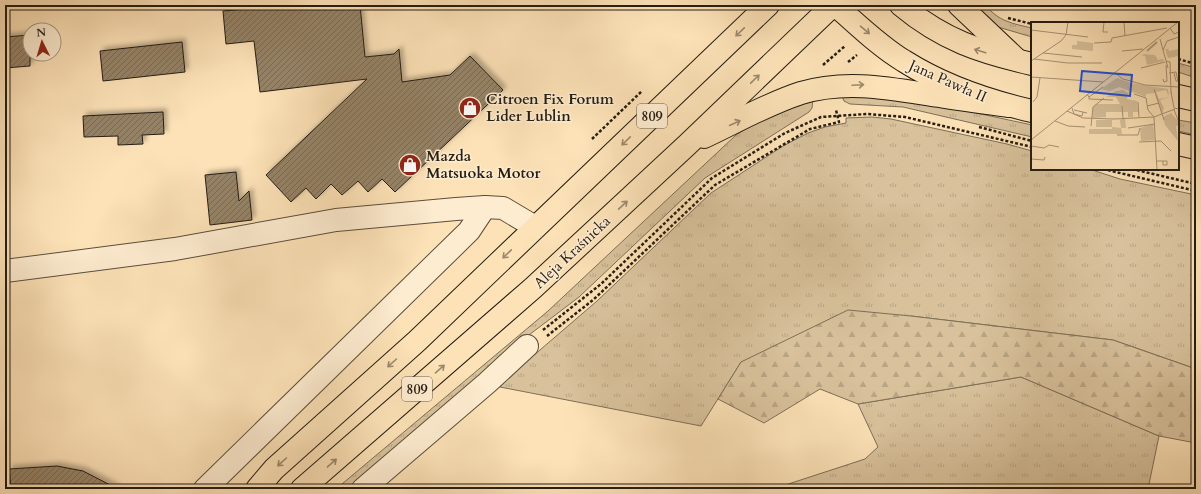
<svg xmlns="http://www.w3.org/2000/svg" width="1201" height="494" font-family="Cardo,serif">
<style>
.grass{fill:url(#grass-tufts);stroke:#7e6f56}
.forest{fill:url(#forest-firs);stroke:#7e6f56}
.building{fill:url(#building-hatch);stroke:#251d12;filter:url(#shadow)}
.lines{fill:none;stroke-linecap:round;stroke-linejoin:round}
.minor-casing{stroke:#5b4e3b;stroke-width:24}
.major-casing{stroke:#251d12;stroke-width:24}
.path{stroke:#251d12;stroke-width:2.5;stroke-dasharray:3 2;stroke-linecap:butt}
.minor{stroke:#feecd0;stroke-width:22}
.major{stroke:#fde2b7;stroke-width:22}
.oneway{stroke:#9c896d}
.labels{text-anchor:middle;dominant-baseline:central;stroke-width:3;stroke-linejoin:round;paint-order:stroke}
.shield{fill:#feecd0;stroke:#665b4b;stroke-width:1}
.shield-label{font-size:14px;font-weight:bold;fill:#251d12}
.street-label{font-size:15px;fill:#251d12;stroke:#feecd0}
.poi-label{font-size:15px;font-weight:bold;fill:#251d12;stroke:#feecd0;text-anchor:start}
.inset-river{fill:none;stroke:#b49f7f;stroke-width:2}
.inset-road{fill:none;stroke:#a79375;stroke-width:1}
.view{fill:#1d4ed8;fill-opacity:0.15;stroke:#1d4ed8;stroke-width:2}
.inset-edge{fill:none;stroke:#251d12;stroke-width:2}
</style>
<defs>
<pattern id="grass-tufts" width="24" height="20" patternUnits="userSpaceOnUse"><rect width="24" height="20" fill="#d8c19b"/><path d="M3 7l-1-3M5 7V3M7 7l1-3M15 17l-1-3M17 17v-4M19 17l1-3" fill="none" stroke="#b9a584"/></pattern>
<pattern id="forest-firs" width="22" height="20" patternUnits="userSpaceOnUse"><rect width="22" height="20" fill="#d8c19b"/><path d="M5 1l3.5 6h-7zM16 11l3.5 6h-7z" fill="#b9a584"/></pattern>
<pattern id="building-hatch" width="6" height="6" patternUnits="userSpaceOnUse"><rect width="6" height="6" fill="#958368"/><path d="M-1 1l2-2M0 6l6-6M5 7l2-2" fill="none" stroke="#796b54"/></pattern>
<filter id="shadow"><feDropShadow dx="3.5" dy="-3.5" stdDeviation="2" flood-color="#0004"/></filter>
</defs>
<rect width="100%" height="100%" fill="#fde2b7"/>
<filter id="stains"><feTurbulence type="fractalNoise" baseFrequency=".005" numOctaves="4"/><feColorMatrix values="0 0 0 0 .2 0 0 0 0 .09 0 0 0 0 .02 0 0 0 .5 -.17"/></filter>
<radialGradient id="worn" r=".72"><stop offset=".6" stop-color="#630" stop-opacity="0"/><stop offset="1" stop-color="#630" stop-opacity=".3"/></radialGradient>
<g class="grass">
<path d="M 970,5 L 986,5 C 997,21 1014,24 1032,28 L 1032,37 L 998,27 Z"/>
<polygon points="1178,63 1196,68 1196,78 1178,72"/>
<polygon points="859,93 953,108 1032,125 1032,137 903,107 850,104 844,101 841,94"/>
<polygon points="813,99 812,108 809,112 705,178 579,297 525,338 348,489 336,489 548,311 736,135 765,117"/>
<polygon points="872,117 891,119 1007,144 1032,151 1032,169 1089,169 1120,179 1196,195 1196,369 1113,340 911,316 741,362 701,426 500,387 519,368 597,301 711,193 783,146 808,133 825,127 846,123 846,118"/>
<polygon points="1178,120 1196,123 1196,135 1178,131"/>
<polygon points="1021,377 1159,436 1148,489 773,489 865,459 878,447 858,404"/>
</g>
<polygon class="forest" points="848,310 911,316 1113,340 1196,369 1196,443 1159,436 1021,377 858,404 820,389 764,423 718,399 741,362"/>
<g class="building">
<polygon points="247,5 360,5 365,57 394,54 399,49 402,82 450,75 470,56 503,90 395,192 382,179 368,192 358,181 342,195 331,184 316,199 306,188 291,202 266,175 367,79 260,92 254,41 226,44 223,11 247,9"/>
<polygon points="30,35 30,66 5,68 5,37"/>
<polygon points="182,42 185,72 103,81 100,51"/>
<polygon points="163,112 164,134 142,135 143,144 118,145 118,136 84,137 83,116"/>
<polygon points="236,172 239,201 249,191 252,220 210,225 205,175"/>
<polygon points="57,466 83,471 118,489 11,489 9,469"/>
</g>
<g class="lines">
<g class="minor-casing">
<g id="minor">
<polyline points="5,271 175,249 336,220 456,209 485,207 503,208 535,227"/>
<polyline points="205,489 469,231 485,207"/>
<polyline points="363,489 487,383 527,346"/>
</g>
</g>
<g class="major-casing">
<g id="major">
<path d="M 835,5 C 857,24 879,46 904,61 C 942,85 988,101 1032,111"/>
<path d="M 901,5 C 943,40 980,52 1032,64"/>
<polyline points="959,5 1016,59"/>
<polyline points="1178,96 1196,100"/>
<path d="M 704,137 C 736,122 767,104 801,93 C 847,79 893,89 939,96 C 962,100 986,103 1009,106"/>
<polyline points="1178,144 1196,148"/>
<polyline points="257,489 274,469 417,341 768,5"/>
<polyline points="302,489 533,288 687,145 833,5"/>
</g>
</g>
<g class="path">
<polyline points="1008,18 1032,24"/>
<polyline points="1178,59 1196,64"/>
<polyline points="848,62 857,55"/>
<polyline points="823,65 845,46"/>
<polyline points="979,127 1032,141"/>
<polyline points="592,139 642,91"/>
<polyline points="1103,169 1196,191"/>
<polyline points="1132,169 1196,184"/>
<polyline points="543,330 601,284 712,178 785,133 821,117 867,114 905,117 1032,147"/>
<polyline points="547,336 593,300 715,185 810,129 839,122 836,110"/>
</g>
<use href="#minor" class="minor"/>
<use href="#major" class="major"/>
</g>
<defs><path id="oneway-shaft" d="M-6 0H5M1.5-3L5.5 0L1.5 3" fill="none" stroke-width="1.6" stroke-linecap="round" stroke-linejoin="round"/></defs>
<g class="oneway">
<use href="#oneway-shaft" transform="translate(865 30) rotate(40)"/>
<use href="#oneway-shaft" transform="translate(740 32) rotate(136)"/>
<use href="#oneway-shaft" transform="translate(980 51) rotate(-163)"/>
<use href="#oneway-shaft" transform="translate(755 79) rotate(-44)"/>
<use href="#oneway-shaft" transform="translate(858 85) rotate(-3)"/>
<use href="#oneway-shaft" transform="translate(735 123) rotate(-25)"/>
<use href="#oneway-shaft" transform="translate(626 141) rotate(136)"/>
<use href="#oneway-shaft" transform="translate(623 205) rotate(-43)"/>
<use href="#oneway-shaft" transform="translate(507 254) rotate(136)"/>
<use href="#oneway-shaft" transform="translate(392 363) rotate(138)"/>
<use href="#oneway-shaft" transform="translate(440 369) rotate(-41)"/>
<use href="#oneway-shaft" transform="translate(282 462) rotate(138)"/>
<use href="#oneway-shaft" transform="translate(332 463) rotate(-41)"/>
</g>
<defs>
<g id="shop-disc" transform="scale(1.15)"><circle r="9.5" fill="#8f2418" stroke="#feecd0"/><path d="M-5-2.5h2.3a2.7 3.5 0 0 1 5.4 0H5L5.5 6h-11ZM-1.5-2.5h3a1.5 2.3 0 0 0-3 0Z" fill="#fff"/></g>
</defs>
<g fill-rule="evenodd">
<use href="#shop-disc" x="470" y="108"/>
<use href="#shop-disc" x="410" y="165"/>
</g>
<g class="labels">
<g class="shield">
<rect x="637" y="104" width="30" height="24" rx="3"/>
<rect x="402" y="377" width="30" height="24" rx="3"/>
</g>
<g class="shield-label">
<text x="652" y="116">809</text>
<text x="417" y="389">809</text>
</g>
<g class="street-label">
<text transform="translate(948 81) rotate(24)">Jana Pawła II</text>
<text transform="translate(572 252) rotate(-43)">Aleja Kraśnicka</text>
</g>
<g class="poi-label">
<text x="486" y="99">Citroen Fix Forum<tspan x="486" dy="17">Lider Lublin</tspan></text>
<text x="426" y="156">Mazda<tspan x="426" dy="17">Matsuoka Motor</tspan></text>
</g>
</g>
<g transform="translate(1031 22)">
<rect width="148" height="148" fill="#fde2b7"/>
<path d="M 136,23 L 138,29 L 147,27 L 148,34 L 137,36 L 134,27 L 137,27 ZM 113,32 L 124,33 L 127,38 L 132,37 L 133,39 L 116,43 L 114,34 L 111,34 ZM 86,56 L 100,61 L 137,67 L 138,74 L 135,68 L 125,70 L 128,77 L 138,75 L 140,88 L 138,75 L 129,78 L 133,86 L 131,92 L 124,71 L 115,72 L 115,75 L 88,65 L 79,69 L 70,67 ZM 92,68 L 97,71 L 96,77 L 106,79 L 107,90 L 102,90 L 102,95 L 97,95 L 97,90 L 75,90 L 75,95 L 61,96 L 62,85 L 65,82 L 89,82 L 85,75 L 75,75 L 85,69 ZM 140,91 L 148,100 L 148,103 L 145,104 L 147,119 L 134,103 L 132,95 ZM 94,96 L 95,106 L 90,106 L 91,112 L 58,112 L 58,107 L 81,107 L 81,105 L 65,105 L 65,98 L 81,98 L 81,105 L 90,106 L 89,98 Z" fill="#d8c19b"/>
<path d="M 46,19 L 62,21 L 62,29 L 41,27 L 41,23 L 46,23 Z" fill="#d8c19b"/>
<path d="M 122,102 L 124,118 L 110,119 L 109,106 Z" fill="#d8c19b"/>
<path class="inset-river" d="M 116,29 L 126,20"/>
<path class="inset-road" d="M 73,0 L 72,10 L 77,10M 93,0 L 94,14M 139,6 L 143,12 L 148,10M 0,8 L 57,15M 129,17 L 137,46M 63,21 L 80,20 L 81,16 L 136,6M 132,28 L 136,19 L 148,15M 91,29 L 112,27M 12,31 L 51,35M 3,37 L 37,41 L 71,41M 0,39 L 30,19 L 35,13 L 37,0M 135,39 L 139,40 L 140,71M 110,46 L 134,40M 84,51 L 92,57 L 114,63 L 148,65M 138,51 L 145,50 L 147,59 L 145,59 L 143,51M 0,55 L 72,60M 132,57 L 133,60 L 136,59 L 135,43M 123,67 L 133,98M 140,70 L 143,86 L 148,87M 56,72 L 58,75 L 72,65M 103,72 L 115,76 L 117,88 L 123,95M 58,75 L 58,77 L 82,78M 2,80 L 6,75 L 9,56M 107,80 L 108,95M 91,84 L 92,96M 116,84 L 128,81M 41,86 L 43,92 L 51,94 L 52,90M 43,88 L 56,91M 143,88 L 148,100M 36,89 L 52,96 L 83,97 L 123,95 L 144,87M 123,95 L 126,148M 24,99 L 37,104 L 54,105M 60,104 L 62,85 L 73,76M 97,106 L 124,102M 86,113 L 107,113 L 109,106M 0,118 L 147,0M 108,120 L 130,119 L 140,129M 0,124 L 13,126 L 18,123 L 28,125M 0,137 L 13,138 L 14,135M 125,139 L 136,139 L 136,143 L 132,143 L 132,139"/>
<path class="view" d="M 51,49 L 101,53 L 99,74 L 49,69 Z"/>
<rect width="148" height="148" class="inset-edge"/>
</g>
<rect width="1201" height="494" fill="none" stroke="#fde2b7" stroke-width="20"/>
<rect x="6" y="6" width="1189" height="482" fill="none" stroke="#251d12" stroke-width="2"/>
<rect x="10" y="10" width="1181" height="474" fill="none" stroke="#251d12"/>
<g transform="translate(42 42) rotate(355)"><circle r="19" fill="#feecd0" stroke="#a79984"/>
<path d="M0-3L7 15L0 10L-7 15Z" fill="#8f2418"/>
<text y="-6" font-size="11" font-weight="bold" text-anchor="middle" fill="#251d12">N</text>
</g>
<rect width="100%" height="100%" filter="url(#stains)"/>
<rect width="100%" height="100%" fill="url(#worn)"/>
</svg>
